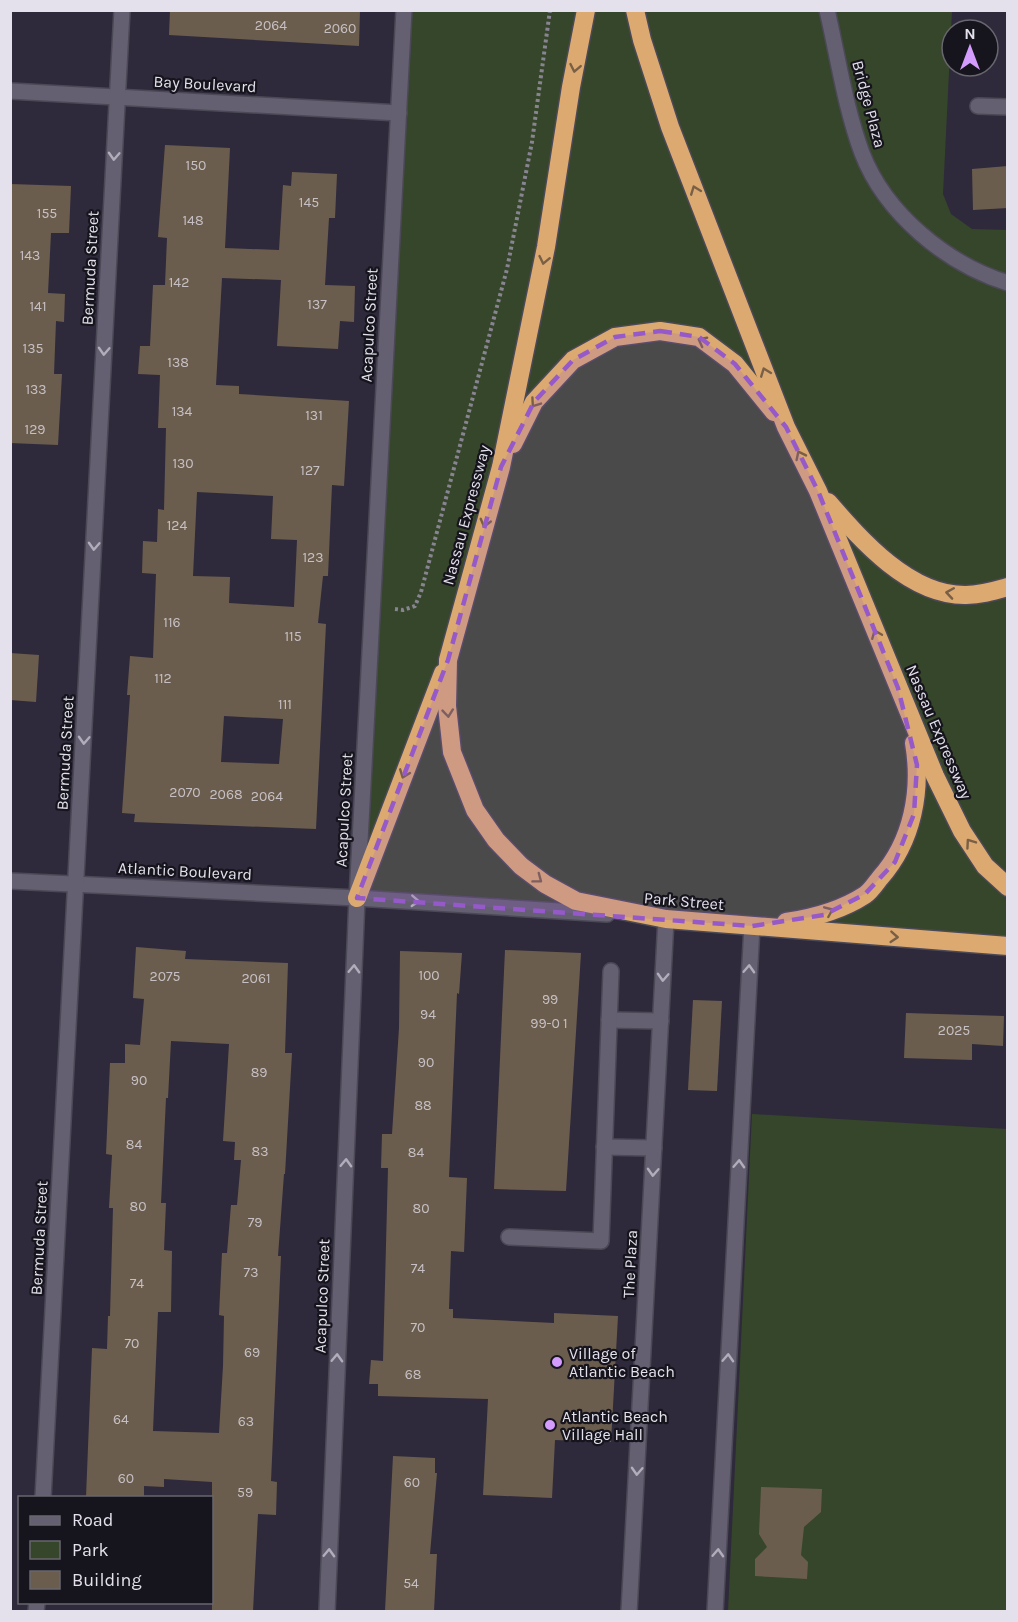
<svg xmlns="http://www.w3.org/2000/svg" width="1018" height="1622" font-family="Karla,sans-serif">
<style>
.green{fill:#36462a}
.building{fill:#6b5d4d;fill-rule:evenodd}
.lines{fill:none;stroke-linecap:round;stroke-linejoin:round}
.lane-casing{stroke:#4c4957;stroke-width:18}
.street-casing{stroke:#4c4957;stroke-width:18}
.highway-casing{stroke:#4c4957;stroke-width:21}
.path{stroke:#888492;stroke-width:4;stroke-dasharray:3 3;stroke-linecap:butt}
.lane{stroke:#655f72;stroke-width:15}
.street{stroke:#655f72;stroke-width:15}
.highway{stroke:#dcaa71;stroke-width:18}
.oneway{stroke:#795f46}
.oneway2{stroke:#b1adbb}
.marked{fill:#9559ca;fill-opacity:0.2;stroke:#9559ca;stroke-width:4.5;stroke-dasharray:12 8;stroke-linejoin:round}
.poi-dot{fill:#d49cfc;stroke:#16141c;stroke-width:2}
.labels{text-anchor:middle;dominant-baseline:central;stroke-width:4.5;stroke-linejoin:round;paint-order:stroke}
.number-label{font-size:14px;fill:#c6c0c4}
.street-label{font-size:16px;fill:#e4e1ec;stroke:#16141c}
.poi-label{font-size:16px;fill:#e4e1ec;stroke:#16141c;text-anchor:start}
</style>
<rect width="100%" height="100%" fill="#2f2a3b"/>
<g class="green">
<polygon points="404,11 952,11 943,194 951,214 972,229 1007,230 1007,940 357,898"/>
<polygon points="752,1114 1007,1129 1007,1611 728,1612"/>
</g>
<g class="building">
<polygon points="170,10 360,10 359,46 169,35"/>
<path d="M 165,145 L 230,148 L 225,248 L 279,250 L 283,185 L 291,186 L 292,172 L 337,174 L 335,218 L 329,218 L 325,285 L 355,286 L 354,322 L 340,321 L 338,349 L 277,346 L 281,280 L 222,278 L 216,385 L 239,386 L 239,394 L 349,401 L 344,486 L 332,485 L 328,576 L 323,576 L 318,623 L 326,624 L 316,829 L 134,822 L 135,814 L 122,813 L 130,695 L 127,695 L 130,656 L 153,658 L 156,574 L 142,573 L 143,541 L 157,542 L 158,509 L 164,510 L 166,428 L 158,428 L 160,375 L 138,374 L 140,346 L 150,346 L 153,285 L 165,285 L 167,238 L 158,237 ZM 197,492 L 273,496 L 271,539 L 297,540 L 294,607 L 229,603 L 230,577 L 193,576 ZM 224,716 L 283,719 L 279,764 L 221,762 Z"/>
<polygon points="1008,166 1008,208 973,210 972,169"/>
<polygon points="10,184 71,186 69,233 51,233 48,293 65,294 64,322 56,321 54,374 62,374 58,445 10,443"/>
<polygon points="10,653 39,655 36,702 10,700"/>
<path d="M 136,947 L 186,951 L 185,959 L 288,963 L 285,1053 L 292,1053 L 285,1174 L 284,1174 L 278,1256 L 281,1256 L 271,1481 L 277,1482 L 276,1515 L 258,1514 L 253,1611 L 212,1611 L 212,1482 L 164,1479 L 164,1487 L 144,1486 L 144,1497 L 86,1497 L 92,1348 L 107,1349 L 108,1316 L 110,1316 L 113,1208 L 109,1208 L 112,1155 L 106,1154 L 110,1063 L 125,1063 L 125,1044 L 140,1045 L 144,999 L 133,998 ZM 171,1041 L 229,1044 L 223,1141 L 235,1142 L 234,1160 L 241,1160 L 237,1205 L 231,1205 L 227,1253 L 222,1253 L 219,1315 L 224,1316 L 223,1366 L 219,1433 L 153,1431 L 158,1312 L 171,1312 L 172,1251 L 164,1250 L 166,1203 L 161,1203 L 166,1098 L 168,1098 Z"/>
<polygon points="505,950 581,953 566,1191 494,1189"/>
<polygon points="400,951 462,953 459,994 457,993 449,1177 467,1178 464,1252 451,1251 449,1309 453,1309 453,1318 554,1323 554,1313 618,1316 611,1442 555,1440 552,1498 483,1495 488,1399 378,1396 378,1384 369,1384 371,1360 383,1361 388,1168 381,1168 382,1134 392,1134 399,1028"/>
<polygon points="693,1000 722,1001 717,1091 688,1090"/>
<polygon points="906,1013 1004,1016 1003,1046 972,1044 972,1060 904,1058"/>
<polygon points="393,1456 435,1458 435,1473 437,1473 430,1554 437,1554 434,1611 385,1611"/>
<polygon points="761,1487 822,1489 821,1512 804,1527 801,1555 808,1562 807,1579 755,1576 755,1559 767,1547 759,1534"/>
</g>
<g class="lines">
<g class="lane-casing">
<g id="lane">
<polyline points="978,106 1008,107"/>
<polyline points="609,1020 661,1021"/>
<polyline points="604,1147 654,1148"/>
<polyline points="509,1237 601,1241 611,971"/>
</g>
</g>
<g class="street-casing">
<g id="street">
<path d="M 827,10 C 838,57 845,107 862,153 C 885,213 946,264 1008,283"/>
<polyline points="10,91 399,113"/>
<polyline points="10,881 357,898 607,914"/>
<polyline points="43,1498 122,10"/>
<polyline points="36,1612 37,1602"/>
<polyline points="327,1612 357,898 404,10"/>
<polyline points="629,1612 666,919"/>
<polyline points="715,1612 752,926"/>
</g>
</g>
<g class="highway-casing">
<g id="highway">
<polyline points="586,10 571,87 546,247 501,467 448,660 447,706 452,752 475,810 496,840 521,866 545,884 576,901 666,919 1008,946"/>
<polyline points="635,10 642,40 670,127 786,427 818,491 935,776 962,831 985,866 1008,887"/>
<polyline points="513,444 534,402 573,360 615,337 660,331 699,337 735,364 774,412"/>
<path d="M 828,502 C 862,541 910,596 966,595 C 981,595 994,591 1008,587"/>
<polyline points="357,898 443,673"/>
<path d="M 786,922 C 813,918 842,910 865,895 C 871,891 876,883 880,878 C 913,841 922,790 914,743"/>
</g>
</g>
<polyline class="path" points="395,609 403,610 415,606 421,592 507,269 532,142 550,10"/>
<use href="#lane" class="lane"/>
<use href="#street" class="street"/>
<use href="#highway" class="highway"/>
</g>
<defs><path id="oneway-chevron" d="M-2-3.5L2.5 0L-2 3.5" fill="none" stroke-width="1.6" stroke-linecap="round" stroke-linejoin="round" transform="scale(1.5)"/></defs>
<g class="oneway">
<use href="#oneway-chevron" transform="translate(575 68) rotate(101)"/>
<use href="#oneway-chevron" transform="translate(695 190) rotate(-111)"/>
<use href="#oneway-chevron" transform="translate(544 260) rotate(102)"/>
<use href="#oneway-chevron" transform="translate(702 341) rotate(-152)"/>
<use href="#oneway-chevron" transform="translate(765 372) rotate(-111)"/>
<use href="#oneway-chevron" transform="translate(535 403) rotate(125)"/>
<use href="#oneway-chevron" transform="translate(800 455) rotate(-116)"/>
<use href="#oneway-chevron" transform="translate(485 523) rotate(105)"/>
<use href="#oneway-chevron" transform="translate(950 593) rotate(-171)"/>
<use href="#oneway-chevron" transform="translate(876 634) rotate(-112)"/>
<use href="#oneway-chevron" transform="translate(448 713) rotate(84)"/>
<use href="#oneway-chevron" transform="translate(404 774) rotate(111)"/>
<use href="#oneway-chevron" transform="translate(970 843) rotate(-125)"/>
<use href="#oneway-chevron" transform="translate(538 879) rotate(37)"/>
<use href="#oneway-chevron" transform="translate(829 911) rotate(-23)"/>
<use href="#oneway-chevron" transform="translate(894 937) rotate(4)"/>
</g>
<g class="oneway2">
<use href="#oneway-chevron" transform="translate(114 156) rotate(93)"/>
<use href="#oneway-chevron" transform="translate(104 351) rotate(93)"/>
<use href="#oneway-chevron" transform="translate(94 546) rotate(93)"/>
<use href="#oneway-chevron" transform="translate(84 740) rotate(93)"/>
<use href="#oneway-chevron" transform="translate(415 901) rotate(3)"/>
<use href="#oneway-chevron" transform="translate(354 969) rotate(-88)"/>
<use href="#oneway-chevron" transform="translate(749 969) rotate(-87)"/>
<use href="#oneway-chevron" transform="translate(663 977) rotate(93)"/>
<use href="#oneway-chevron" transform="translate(346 1163) rotate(-88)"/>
<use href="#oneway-chevron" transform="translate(739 1164) rotate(-87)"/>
<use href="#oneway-chevron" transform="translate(653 1172) rotate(93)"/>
<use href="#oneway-chevron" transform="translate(337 1358) rotate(-88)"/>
<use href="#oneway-chevron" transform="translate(728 1358) rotate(-87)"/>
<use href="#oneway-chevron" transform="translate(637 1471) rotate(93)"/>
<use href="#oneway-chevron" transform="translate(329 1553) rotate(-88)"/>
<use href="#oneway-chevron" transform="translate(718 1553) rotate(-87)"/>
</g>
<path class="marked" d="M 660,331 L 699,337 L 735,364 L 786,427 L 818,491 L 898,688 L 917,765 L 914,814 L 895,862 L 865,894 L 824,915 L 752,926 L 357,898 L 448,660 L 501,467 L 534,402 L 573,360 L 615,337 Z"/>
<g class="poi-dot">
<circle cx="557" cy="1362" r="6"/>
<circle cx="550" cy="1425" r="6"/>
</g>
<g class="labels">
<g class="number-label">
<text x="271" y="25">2064</text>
<text x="340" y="28">2060</text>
<text x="196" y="165">150</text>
<text x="309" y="202">145</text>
<text x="47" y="213">155</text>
<text x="193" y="220">148</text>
<text x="30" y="255">143</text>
<text x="179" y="282">142</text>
<text x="317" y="304">137</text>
<text x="38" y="306">141</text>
<text x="33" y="348">135</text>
<text x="178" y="362">138</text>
<text x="36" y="389">133</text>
<text x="182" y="411">134</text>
<text x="314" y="415">131</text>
<text x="35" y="429">129</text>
<text x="183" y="463">130</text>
<text x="310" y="470">127</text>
<text x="177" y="525">124</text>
<text x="313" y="557">123</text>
<text x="172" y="622">116</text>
<text x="293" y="636">115</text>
<text x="163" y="678">112</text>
<text x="285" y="704">111</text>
<text x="185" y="792">2070</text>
<text x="226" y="794">2068</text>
<text x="267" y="796">2064</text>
<text x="429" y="975">100</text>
<text x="165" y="976">2075</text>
<text x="256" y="978">2061</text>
<text x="550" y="999">99</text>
<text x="428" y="1014">94</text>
<text x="549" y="1023">99-0 1</text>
<text x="954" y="1030">2025</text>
<text x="426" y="1062">90</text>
<text x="259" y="1072">89</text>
<text x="139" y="1080">90</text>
<text x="423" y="1105">88</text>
<text x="134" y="1144">84</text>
<text x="260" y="1151">83</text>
<text x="416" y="1152">84</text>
<text x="138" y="1206">80</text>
<text x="421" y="1208">80</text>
<text x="255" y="1222">79</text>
<text x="418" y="1268">74</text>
<text x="251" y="1272">73</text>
<text x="137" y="1283">74</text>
<text x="418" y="1327">70</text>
<text x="132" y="1343">70</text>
<text x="252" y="1352">69</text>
<text x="413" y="1374">68</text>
<text x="121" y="1419">64</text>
<text x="246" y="1421">63</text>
<text x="126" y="1478">60</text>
<text x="412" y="1482">60</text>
<text x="245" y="1492">59</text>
<text x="411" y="1583">54</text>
</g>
<g class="street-label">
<text transform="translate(205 84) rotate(3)">Bay Boulevard</text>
<text transform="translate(869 104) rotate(75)">Bridge Plaza</text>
<text transform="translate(90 268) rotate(-87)">Bermuda Street</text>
<text transform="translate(369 325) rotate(-87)">Acapulco Street</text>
<text transform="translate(466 515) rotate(-75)">Nassau Expressway</text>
<text transform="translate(939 732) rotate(67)">Nassau Expressway</text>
<text transform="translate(65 753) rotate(-87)">Bermuda Street</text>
<text transform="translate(344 810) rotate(-87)">Acapulco Street</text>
<text transform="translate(185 871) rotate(3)">Atlantic Boulevard</text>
<text transform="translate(684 901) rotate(5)">Park Street</text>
<text transform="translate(39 1238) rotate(-87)">Bermuda Street</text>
<text transform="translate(630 1264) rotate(-87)">The Plaza</text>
<text transform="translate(322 1296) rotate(-88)">Acapulco Street</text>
</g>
<g class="poi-label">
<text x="569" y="1353">Village of<tspan x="569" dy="18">Atlantic Beach</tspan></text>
<text x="562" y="1416">Atlantic Beach<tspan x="562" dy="18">Village Hall</tspan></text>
</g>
</g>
<rect width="1018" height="1622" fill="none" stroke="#e4e1ec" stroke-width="24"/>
<rect x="18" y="1496" width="195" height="108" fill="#16141c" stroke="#68666f" stroke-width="1.5"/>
<rect x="30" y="1516" width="30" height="9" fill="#655f72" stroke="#68666f" stroke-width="1.5"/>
<text x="72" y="1526" font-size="18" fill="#e4e1ec">Road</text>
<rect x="30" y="1541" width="30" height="18" fill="#36462a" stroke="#68666f" stroke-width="1.5"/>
<text x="72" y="1556" font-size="18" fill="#e4e1ec">Park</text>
<rect x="30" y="1571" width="30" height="18" fill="#6b5d4d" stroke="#68666f" stroke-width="1.5"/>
<text x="72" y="1586" font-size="18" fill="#e4e1ec">Building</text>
<g transform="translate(970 48)"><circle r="28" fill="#16141c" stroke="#68666f" stroke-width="1.5"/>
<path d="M0-4.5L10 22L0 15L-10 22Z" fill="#d49cfc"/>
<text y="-9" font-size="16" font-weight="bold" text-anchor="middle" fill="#e4e1ec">N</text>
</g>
</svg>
